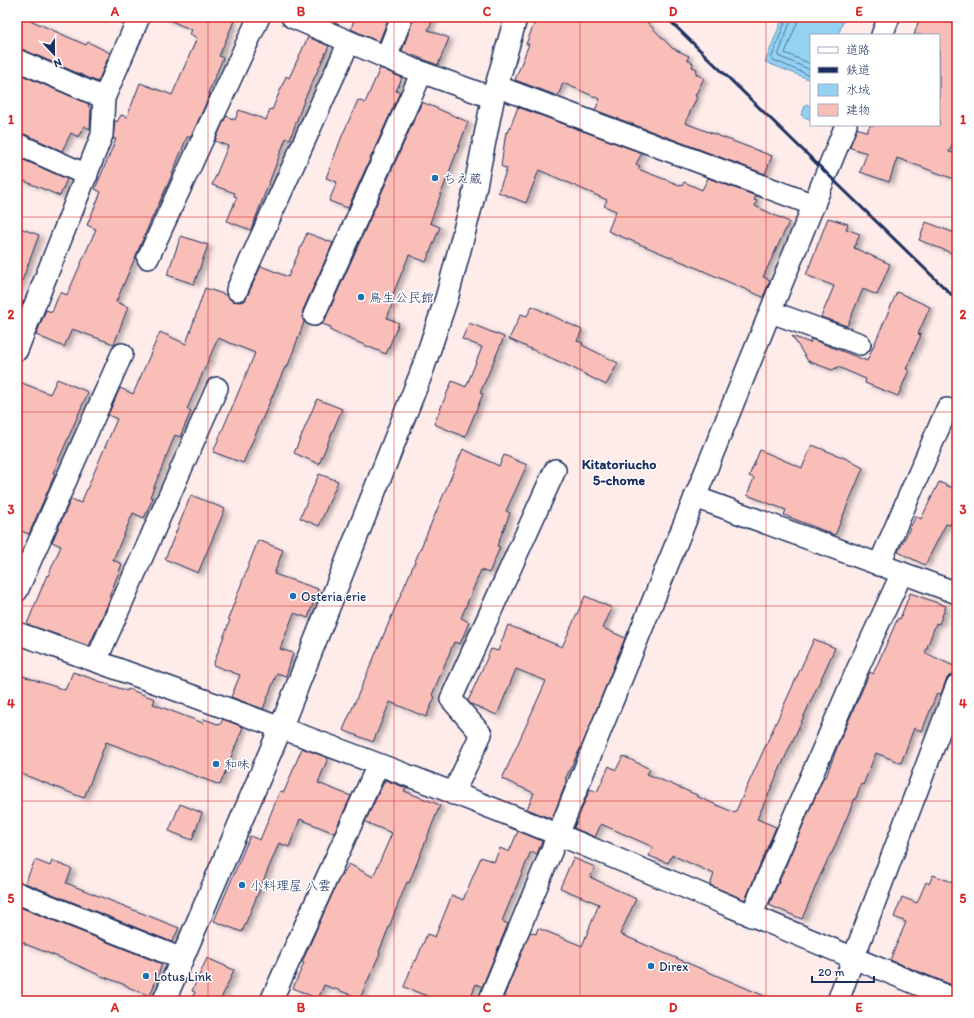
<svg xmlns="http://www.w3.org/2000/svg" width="974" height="1018" font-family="Itim,'Klee One',sans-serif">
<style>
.water{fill:#94d2f4;stroke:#6491b8}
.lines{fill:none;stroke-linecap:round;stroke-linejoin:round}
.shore{stroke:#4b709a;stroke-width:1}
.building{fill:#fabeb9;stroke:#1b2f5e;filter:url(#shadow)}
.minor-casing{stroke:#1b2f5e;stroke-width:24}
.tertiary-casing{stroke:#1b2f5e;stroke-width:25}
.minor{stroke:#fff;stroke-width:21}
.tertiary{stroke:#fff;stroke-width:22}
.rail{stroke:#1b2f5e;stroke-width:3}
.grid{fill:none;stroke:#d62828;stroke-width:1;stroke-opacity:0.55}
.poi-dot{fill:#1f6fb2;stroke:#fff;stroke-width:1.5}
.labels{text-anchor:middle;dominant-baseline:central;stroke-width:3;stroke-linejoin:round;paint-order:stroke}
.poi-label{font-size:13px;fill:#1b2f5e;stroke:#fff;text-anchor:start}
.neighbourhood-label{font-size:14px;font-weight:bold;fill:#1b2f5e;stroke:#fff}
.neatline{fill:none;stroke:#d62828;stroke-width:1.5}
.grid-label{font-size:13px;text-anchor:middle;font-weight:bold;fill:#d62828}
</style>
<defs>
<filter id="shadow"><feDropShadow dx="4.5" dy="2.5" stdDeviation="2" flood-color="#0004"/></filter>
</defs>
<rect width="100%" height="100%" fill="#feecea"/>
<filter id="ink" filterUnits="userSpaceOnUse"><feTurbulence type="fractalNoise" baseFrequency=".025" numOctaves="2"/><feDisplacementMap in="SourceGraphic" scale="8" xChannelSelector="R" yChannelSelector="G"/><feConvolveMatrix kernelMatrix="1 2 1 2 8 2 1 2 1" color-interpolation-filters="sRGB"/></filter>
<g filter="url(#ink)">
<g class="water">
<polygon points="783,17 845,17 838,35 811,35 811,80 765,62"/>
<polygon points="806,104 811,106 811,120 801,115"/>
</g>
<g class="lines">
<g class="shore">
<polyline points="787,17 771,59 811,76"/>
<polyline points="792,17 778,56 811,70"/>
<polyline points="798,17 797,23 785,53 811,64"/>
</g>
</g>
<g class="building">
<polygon points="17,17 23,17 86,45 88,42 110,53 98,82 22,49 17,48"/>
<polygon points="162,17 225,17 234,21 219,56 223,58 208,93 210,94 204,108 193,132 190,137 187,137 168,184 152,218 116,302 128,307 114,344 72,329 64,347 36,335 46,310 52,312 60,292 67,295 96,229 87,225 101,192 95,189 116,139 113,139 115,120 117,122 121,115 127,117 140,83 172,95 197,38 190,34 192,30"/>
<polygon points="355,17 389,17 379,42 351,29"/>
<polygon points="414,17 434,17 428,30 449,38 438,65 402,51"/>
<polygon points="537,17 642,17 672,48 689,56 687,60 693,63 692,67 697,69 696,74 704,78 695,96 697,97 685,123 772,156 765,174 595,110 600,99 563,83 558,96 515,80 529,44 526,44"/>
<polygon points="920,17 937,17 957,25 957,132 949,152 957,154 957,180 897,158 889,182 860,172 867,153 851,148 850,146 857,128 867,132 870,125 939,125 939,35 914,35"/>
<polygon points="308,37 329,46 305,98 290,139 286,138 251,230 227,221 237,197 234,196 235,193 212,185 228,146 215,141 226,116 235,120 239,110 266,120 270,109 272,110 286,76 289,78"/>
<polygon points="380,68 402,78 396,91 400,92 348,208 329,201 337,182 326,178 342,136 358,100 365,103"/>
<polygon points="17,73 89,104 88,106 91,108 90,129 84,126 78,137 71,133 62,151 22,133 17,132"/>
<polygon points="422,102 468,122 430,223 440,227 426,262 409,255 391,299 394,300 387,318 399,323 386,354 331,331 331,327 322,324 325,320"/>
<polygon points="518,107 642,153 636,164 640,166 638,169 682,186 684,182 702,190 708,178 756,196 754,200 757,201 755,206 789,222 763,277 770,280 763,297 690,265 608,231 616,211 604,206 607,200 539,170 526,203 498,192 507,169 501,166 506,132 508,133"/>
<polygon points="17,157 67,179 60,196 17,178"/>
<polygon points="828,218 848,224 846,229 860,234 854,248 890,264 877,295 863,289 847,326 821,317 834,286 806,275"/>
<polygon points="926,222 957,234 957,255 919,240"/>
<polygon points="17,227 39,235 19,289 17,289"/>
<polygon points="307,233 333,243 303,310 302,317 304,322 287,368 285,367 243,463 213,452 255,353 218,338 187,409 191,411 180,437 175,435 150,497 153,498 144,518 133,513 113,560 122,564 109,597 111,597 89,646 27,624 47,575 48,576 61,546 52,542 71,499 81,503 117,419 108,415 120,388 133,394 160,332 186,344 205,288 226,295 232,301 239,302 245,301 261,266 288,277"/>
<polygon points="181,236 208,245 194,284 167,275"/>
<polygon points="897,292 930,307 918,334 921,335 906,369 909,370 898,396 865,383 866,379 838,367 832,370 808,361 792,336 810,343 811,339 867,361"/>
<polygon points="17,300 23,302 17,317"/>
<polygon points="532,306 582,330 577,341 583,343 582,345 618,363 606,385 571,367 509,339 521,314 527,316"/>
<polygon points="469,323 504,337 480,393 483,394 465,437 434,424 452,381 466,387 482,347 462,339"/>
<polygon points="57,379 88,392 53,473 55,474 29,534 17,529 17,381 50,394"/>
<polygon points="317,399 342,409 319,464 294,453"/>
<polygon points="812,445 847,459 863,468 835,535 784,515 786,510 747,495 754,478 749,476 760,450 802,468"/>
<polygon points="463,449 499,466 504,455 527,465 506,511 510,513 497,546 500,547 489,573 481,570 461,618 469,622 460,644 454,642 432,695 435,697 426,717 390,702 373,742 343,730"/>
<polygon points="319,474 338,481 319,526 300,518"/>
<polygon points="939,482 957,490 957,510 950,525 946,524 925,565 898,552 916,516 921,519"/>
<polygon points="191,495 225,509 198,573 165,559"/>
<polygon points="258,540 283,550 274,574 318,589 308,618 294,613 280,649 293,653 286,676 277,673 263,709 231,697 240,675 213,665 230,620 228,619"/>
<polygon points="910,593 946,606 939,624 936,623 925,653 956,667 953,674 949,676 946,680 941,694 937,693 922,731 914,728 901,763 876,753 863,785 861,784 856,798 855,798 832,853 831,853 820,876 802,919 769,905 824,776 826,777 838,745 870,672 873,674 898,618 900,619"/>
<polygon points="585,596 612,608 603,628 625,638 583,743 565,779 567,780 552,819 527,809 534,793 502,779 546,681 516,669 497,715 471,704 468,701 491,649 498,651 508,625 562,647"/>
<polygon points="814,639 835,648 757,819 776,827 745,900 710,885 714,874 672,855 668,863 649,856 653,847 601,824 595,837 574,828 590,789 597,792 609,766 616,770 623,756 650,769 647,774 697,795 696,796 735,813"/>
<polygon points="73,672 127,691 128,689 155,699 153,704 203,723 204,719 220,725 223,719 243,727 220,785 106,742 84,798 17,772 17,674 65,690"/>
<polygon points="302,748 328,758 318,783 351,796 334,833 300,819 289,847 279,843 242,932 214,921 250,836 260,840 280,791 284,792"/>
<polygon points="385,780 406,788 404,791 440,805 409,883 407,882 379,952 380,953 360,998 324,985 318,999 293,988 304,963 302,962 338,881 349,864 373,877 392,833 365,822"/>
<polygon points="180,804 202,813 192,840 169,831"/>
<polygon points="518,831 542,841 537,854 531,851 502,921 508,924 482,987 476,984 469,1001 440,1001 404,987 414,960 416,961 427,934 435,937 452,895 463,900 481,857 494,862 500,848 509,852"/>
<polygon points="573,858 595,867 590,877 636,899 620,934 776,1001 504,1001 506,996 504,996 530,932 536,934 538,928 582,946 599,904 560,888"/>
<polygon points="35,860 50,866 52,861 72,869 66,883 179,928 172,942 25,883"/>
<polygon points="933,875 957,884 957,987 890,960 906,922 894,917 902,897 917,903 926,882 929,884"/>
<polygon points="17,906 162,964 150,996 128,987 128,986 99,975 61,958 25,944 25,943 17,939"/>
<polygon points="207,958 234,970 220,1001 191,1001 195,992 192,991"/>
</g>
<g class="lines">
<g class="minor-casing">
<g id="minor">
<polyline points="292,17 410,68 493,98"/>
<polyline points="882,35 889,17"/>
<polyline points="386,58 402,17"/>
<polyline points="17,60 104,98"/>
<polyline points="496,86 814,205"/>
<polyline points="17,144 87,175"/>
<polyline points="148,258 259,17"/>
<polyline points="237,290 349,42"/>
<polyline points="771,312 860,344"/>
<polyline points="314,315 422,72"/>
<polyline points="17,350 102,135 104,98 139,17"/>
<polyline points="695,497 957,593"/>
<polyline points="879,565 947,409"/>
<polyline points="17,591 122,354"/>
<path d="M 17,633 C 199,698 380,762 559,835 C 692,889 823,947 957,1000"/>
<polyline points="96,661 217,388"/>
<polyline points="453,794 481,734 451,699 555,470"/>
<polyline points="17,893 182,959"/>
<polyline points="751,916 858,668 902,573"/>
<polyline points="271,1001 378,765"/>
<polyline points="489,1001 558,835 846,125"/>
<polyline points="838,1001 853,959 957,685"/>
</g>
</g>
<g class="tertiary-casing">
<polyline id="tertiary" points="164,1001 281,727 421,374 447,297 473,198 493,98 516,17"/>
</g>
<use href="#minor" class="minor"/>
<use href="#tertiary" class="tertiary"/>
<polyline class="rail" points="666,17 957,300"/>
</g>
</g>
<path class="grid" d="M 208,17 L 208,1001M 394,17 L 394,1001M 580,17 L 580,1001M 766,17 L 766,1001M 17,217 L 957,217M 17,412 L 957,412M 17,606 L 957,606M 17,801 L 957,801"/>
<g class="poi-dot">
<circle cx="435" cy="178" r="4"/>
<circle cx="361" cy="297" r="4"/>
<circle cx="293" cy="596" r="4"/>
<circle cx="216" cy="764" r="4"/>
<circle cx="242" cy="885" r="4"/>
<circle cx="651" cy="966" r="4"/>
<circle cx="146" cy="976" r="4"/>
</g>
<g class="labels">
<g class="poi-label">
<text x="443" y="178">ちえ蔵</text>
<text x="369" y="297">鳥生公民館</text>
<text x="301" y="596">Osteria erie</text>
<text x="224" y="764">和味</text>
<text x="250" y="885">小料理屋 八雲</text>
<text x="659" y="966">Direx</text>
<text x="154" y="976">Lotus Link</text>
</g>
<g class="neighbourhood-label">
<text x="619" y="464">Kitatoriucho<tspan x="619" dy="16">5-chome</tspan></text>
</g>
</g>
<rect width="974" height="1018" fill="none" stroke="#fff" stroke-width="44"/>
<rect x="810" y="34" width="130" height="92" fill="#ffffff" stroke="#a4acbf"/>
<rect x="818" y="47" width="20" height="6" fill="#ffffff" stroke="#a4acbf"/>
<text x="846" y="54" font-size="12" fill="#1b2f5e">道路</text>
<rect x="818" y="67" width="20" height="6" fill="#1b2f5e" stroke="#a4acbf"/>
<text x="846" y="74" font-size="12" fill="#1b2f5e">鉄道</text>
<rect x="818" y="84" width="20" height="12" fill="#94d2f4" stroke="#a4acbf"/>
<text x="846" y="94" font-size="12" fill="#1b2f5e">水域</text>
<rect x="818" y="104" width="20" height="12" fill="#fabeb9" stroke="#a4acbf"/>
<text x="846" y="114" font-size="12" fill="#1b2f5e">建物</text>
<g transform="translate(54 54) rotate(158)" stroke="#ffffff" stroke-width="3" paint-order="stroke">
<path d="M0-3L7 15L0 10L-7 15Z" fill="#1b2f5e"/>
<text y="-6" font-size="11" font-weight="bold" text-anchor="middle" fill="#1b2f5e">N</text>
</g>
<path d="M812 976v6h62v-6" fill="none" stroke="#1b2f5e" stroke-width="2"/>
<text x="818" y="976" font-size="12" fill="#1b2f5e" stroke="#ffffff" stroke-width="3" paint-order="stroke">20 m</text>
<rect x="22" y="22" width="930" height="974" class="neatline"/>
<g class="grid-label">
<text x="115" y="16">A</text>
<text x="301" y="16">B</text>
<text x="487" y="16">C</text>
<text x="673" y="16">D</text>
<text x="859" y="16">E</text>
<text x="11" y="124">1</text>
<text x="963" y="124">1</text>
<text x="11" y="319">2</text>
<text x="963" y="319">2</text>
<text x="11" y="514">3</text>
<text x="963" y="514">3</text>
<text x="11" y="708">4</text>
<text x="963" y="708">4</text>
<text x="11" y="903">5</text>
<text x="963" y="903">5</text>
<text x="115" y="1012">A</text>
<text x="301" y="1012">B</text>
<text x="487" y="1012">C</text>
<text x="673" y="1012">D</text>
<text x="859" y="1012">E</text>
</g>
</svg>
